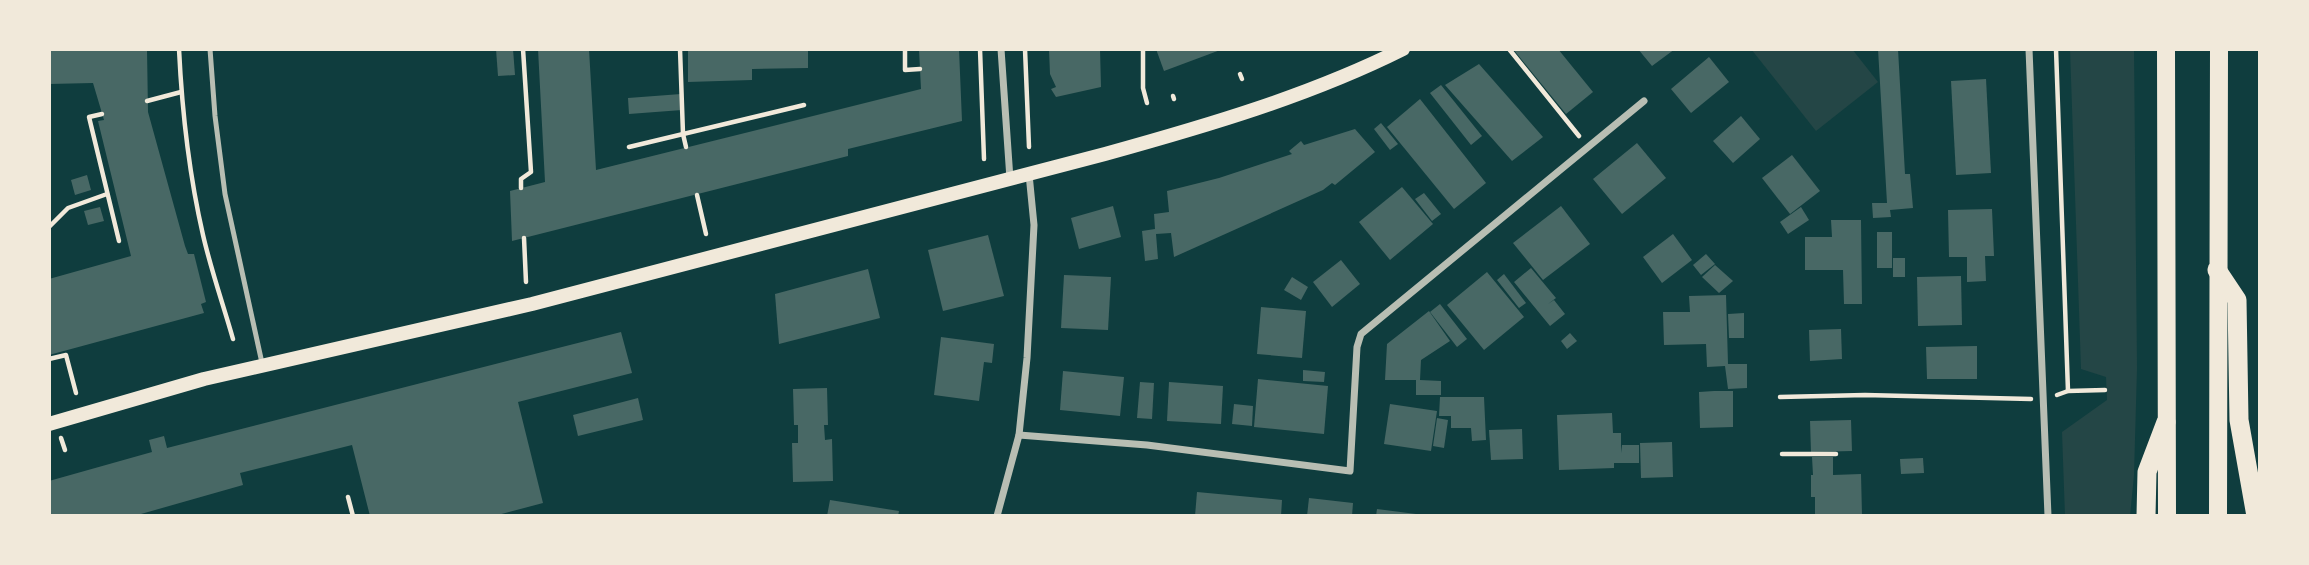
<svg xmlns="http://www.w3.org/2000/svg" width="2309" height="565" font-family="Signika,sans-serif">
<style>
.green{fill:#244646}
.building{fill:#486865}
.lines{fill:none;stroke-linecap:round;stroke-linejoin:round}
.path{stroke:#f1e9da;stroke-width:4.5}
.service{stroke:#b8beb3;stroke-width:5}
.minor{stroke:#b8beb3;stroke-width:7}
.secondary{stroke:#f1e9da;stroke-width:14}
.trunk{stroke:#f1e9da;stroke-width:18}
.motorway{stroke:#f1e9da;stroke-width:19}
</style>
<rect width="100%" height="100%" fill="#0f3d3e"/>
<g class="green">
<polygon points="1751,49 1852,49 1878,82 1816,131"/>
<polygon points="2070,49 2134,49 2137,368 2134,475 2130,516 2065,516 2062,432 2107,400 2106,377 2081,369"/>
</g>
<g class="building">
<polygon points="49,49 147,49 148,112 185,246 188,254 194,254 206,302 201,304 204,313 49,355 49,279 131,256 98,121 104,120 93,83 49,84"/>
<polygon points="496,49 513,49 515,75 498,76"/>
<polygon points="538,49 589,49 596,170 921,89 919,49 959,49 962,121 848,149 848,156 512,241 510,191 545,182"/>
<polygon points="688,49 808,49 808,68 752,69 752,80 688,82"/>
<polygon points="1049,49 1100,49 1101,87 1056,97 1051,89 1056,87 1050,74"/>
<polygon points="1156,49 1223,49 1164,71"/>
<polygon points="1513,49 1558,49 1593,92 1566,114"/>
<polygon points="1638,49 1675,49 1652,66"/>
<polygon points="1878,49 1898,49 1905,174 1910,174 1913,208 1890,210 1891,217 1873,218 1872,203 1887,203"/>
<polygon points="1709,57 1729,82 1691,113 1671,89"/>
<polygon points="1479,64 1543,137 1512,161 1445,85"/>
<polygon points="1986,79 1991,173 1956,175 1951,81"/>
<polygon points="1441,85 1482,136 1471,145 1430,93"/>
<polygon points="681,94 682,110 629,114 628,98"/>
<polygon points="1420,99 1486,183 1454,209 1387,127"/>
<polygon points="1741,116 1760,139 1733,163 1713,141"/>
<polygon points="1381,123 1398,144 1390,150 1374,129"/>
<polygon points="1355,129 1375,152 1335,185 1332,183 1323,190 1174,257 1171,233 1156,234 1158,259 1145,261 1142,231 1155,229 1154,214 1169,212 1167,191 1219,178 1292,154 1289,151 1301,141 1304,145"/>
<polygon points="1637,143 1666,178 1622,214 1593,179"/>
<polygon points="1792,155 1820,191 1790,214 1762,178"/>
<polygon points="87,175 91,190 75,195 71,180"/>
<polygon points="1402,187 1433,224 1390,260 1359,222"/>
<polygon points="1424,193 1441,214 1432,221 1415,199"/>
<polygon points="1113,206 1121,237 1079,249 1071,218"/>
<polygon points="1561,206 1590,244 1543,280 1513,243"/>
<polygon points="100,207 104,221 88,225 84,211"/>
<polygon points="1801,207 1809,220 1788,234 1780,222"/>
<polygon points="1992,209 1994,256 1985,256 1986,281 1967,282 1967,257 1949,257 1948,210"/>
<polygon points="1831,220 1861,220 1862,304 1844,304 1843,270 1805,270 1805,237 1832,237"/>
<rect x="1877" y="232" width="15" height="36"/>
<polygon points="1673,234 1692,260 1662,283 1643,257"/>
<polygon points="988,235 1004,296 943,311 928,250"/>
<polygon points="1706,254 1715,264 1701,275 1693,265"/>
<rect x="1893" y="258" width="12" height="19"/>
<polygon points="1341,260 1360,284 1332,307 1313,282"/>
<polygon points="1715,265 1733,281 1719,293 1702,277"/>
<polygon points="1531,268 1556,298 1548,304 1554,300 1565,314 1550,326 1514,282"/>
<polygon points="868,269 880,318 779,344 775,294"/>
<polygon points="1487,272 1524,317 1484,350 1447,305"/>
<polygon points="1504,274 1526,303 1519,308 1497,280"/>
<polygon points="1064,275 1111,277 1108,330 1061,328"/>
<polygon points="1961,276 1962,325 1918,326 1917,277"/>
<polygon points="1292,277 1308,287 1301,300 1284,290"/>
<polygon points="1726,295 1728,364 1747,364 1747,388 1728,389 1725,366 1707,367 1706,344 1664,345 1663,312 1690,312 1689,296"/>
<polygon points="1440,304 1467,339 1457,347 1430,312"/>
<polygon points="1261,307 1306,311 1302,358 1257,354"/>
<polygon points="1429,311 1450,341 1421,360 1420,380 1441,381 1441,395 1416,395 1416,380 1385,380 1387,344"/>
<polygon points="1744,313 1744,338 1729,338 1728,314"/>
<polygon points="1841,329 1842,359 1810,361 1809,330"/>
<polygon points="621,332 632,373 518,402 543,503 494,516 370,516 352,445 240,473 243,485 134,516 49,516 49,481 152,452 149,440 164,436 167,448"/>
<polygon points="1570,333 1577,341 1567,349 1561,341"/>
<polygon points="941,337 994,344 992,363 984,362 979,401 934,395"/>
<polygon points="1977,346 1977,379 1927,379 1926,347"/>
<polygon points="1303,370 1325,372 1324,382 1303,381"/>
<polygon points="1063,371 1124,377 1120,416 1060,410"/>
<polygon points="1258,379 1328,386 1324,434 1254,427"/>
<polygon points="1140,382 1154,383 1152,419 1137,418"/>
<polygon points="1169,382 1223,386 1221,424 1167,421"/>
<polygon points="827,388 828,425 824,425 825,440 832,439 833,481 793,482 792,443 798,443 798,425 794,425 793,389"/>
<polygon points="1714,391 1733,391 1733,427 1700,428 1699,392"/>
<polygon points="1440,397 1484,397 1486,440 1472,441 1471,428 1451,428 1451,416 1439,416"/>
<polygon points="638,398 643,420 578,436 573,415"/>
<polygon points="1234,404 1253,406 1252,426 1232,424"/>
<polygon points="1390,404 1437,411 1431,451 1384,444"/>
<polygon points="1612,413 1613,433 1621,433 1621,453 1622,445 1639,445 1639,463 1614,463 1614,468 1559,470 1557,415"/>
<polygon points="1437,418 1448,420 1444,448 1433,446"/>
<polygon points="1851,420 1852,451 1811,452 1810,421"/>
<polygon points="1522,429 1523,459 1491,460 1489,430"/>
<polygon points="1672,442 1673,477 1641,478 1640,443"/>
<polygon points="1812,457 1833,457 1833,475 1861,474 1862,515 1815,516 1815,497 1811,497 1811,475 1813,475"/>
<polygon points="1923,458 1924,473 1901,474 1900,459"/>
<polygon points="1197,492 1282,500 1281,516 1195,516"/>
<polygon points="1309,498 1353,503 1352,516 1307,516"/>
<polygon points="830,500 899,511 898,516 827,516"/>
<polygon points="1377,509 1416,514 1416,516 1376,516"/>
</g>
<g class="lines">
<g class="path">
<path d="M 179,49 C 182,111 189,174 203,235 C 211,270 223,304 233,339"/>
<polyline points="680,49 683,134 686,147"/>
<polyline points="905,49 905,70 920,69"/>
<polyline points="980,49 984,159"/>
<polyline points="1025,49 1029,147"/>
<polyline points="1143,49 1143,88 1147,103"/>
<polyline points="1509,49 1579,136"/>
<polyline points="2056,49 2068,391"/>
<polyline points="1240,74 1242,79"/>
<polyline points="1173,96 1174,99"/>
<polyline points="147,101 181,92"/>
<polyline points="102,114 89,117 119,241"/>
<polyline points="629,147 804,105"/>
<polyline points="521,188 521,179 531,172 523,49"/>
<polyline points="697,195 706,234"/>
<polyline points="49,227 68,208 107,194"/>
<polyline points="524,238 526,282"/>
<polyline points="49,359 66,355 76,393"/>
<polyline points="2057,395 2068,391 2105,390"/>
<polyline points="1780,397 1865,395 2031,399"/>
<polyline points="61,438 65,450"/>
<polyline points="1782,454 1836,454"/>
<polyline points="348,497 353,516"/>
</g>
<polyline class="service" points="210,49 215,116 225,194 262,363"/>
<g class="minor">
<polyline points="1001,49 1010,179"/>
<polyline points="2029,49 2048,516"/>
<polyline points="1019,435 1147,445 1350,471 1357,347 1361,334 1644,101"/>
<polyline points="997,516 1019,435 1027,358 1034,225 1029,174"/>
</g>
<path class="secondary" d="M 49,424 L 204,379 L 532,304 L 1105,154 C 1206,126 1309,96 1403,49"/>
<g class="trunk">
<polyline points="2166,49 2167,516"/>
<polyline points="2218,516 2219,49"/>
</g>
<g class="motorway">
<polyline points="2217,270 2237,300 2239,420 2256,516"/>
<polyline points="2146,516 2147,472 2166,422"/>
</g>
</g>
<rect width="2309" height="565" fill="none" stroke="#f1e9da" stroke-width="102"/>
</svg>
